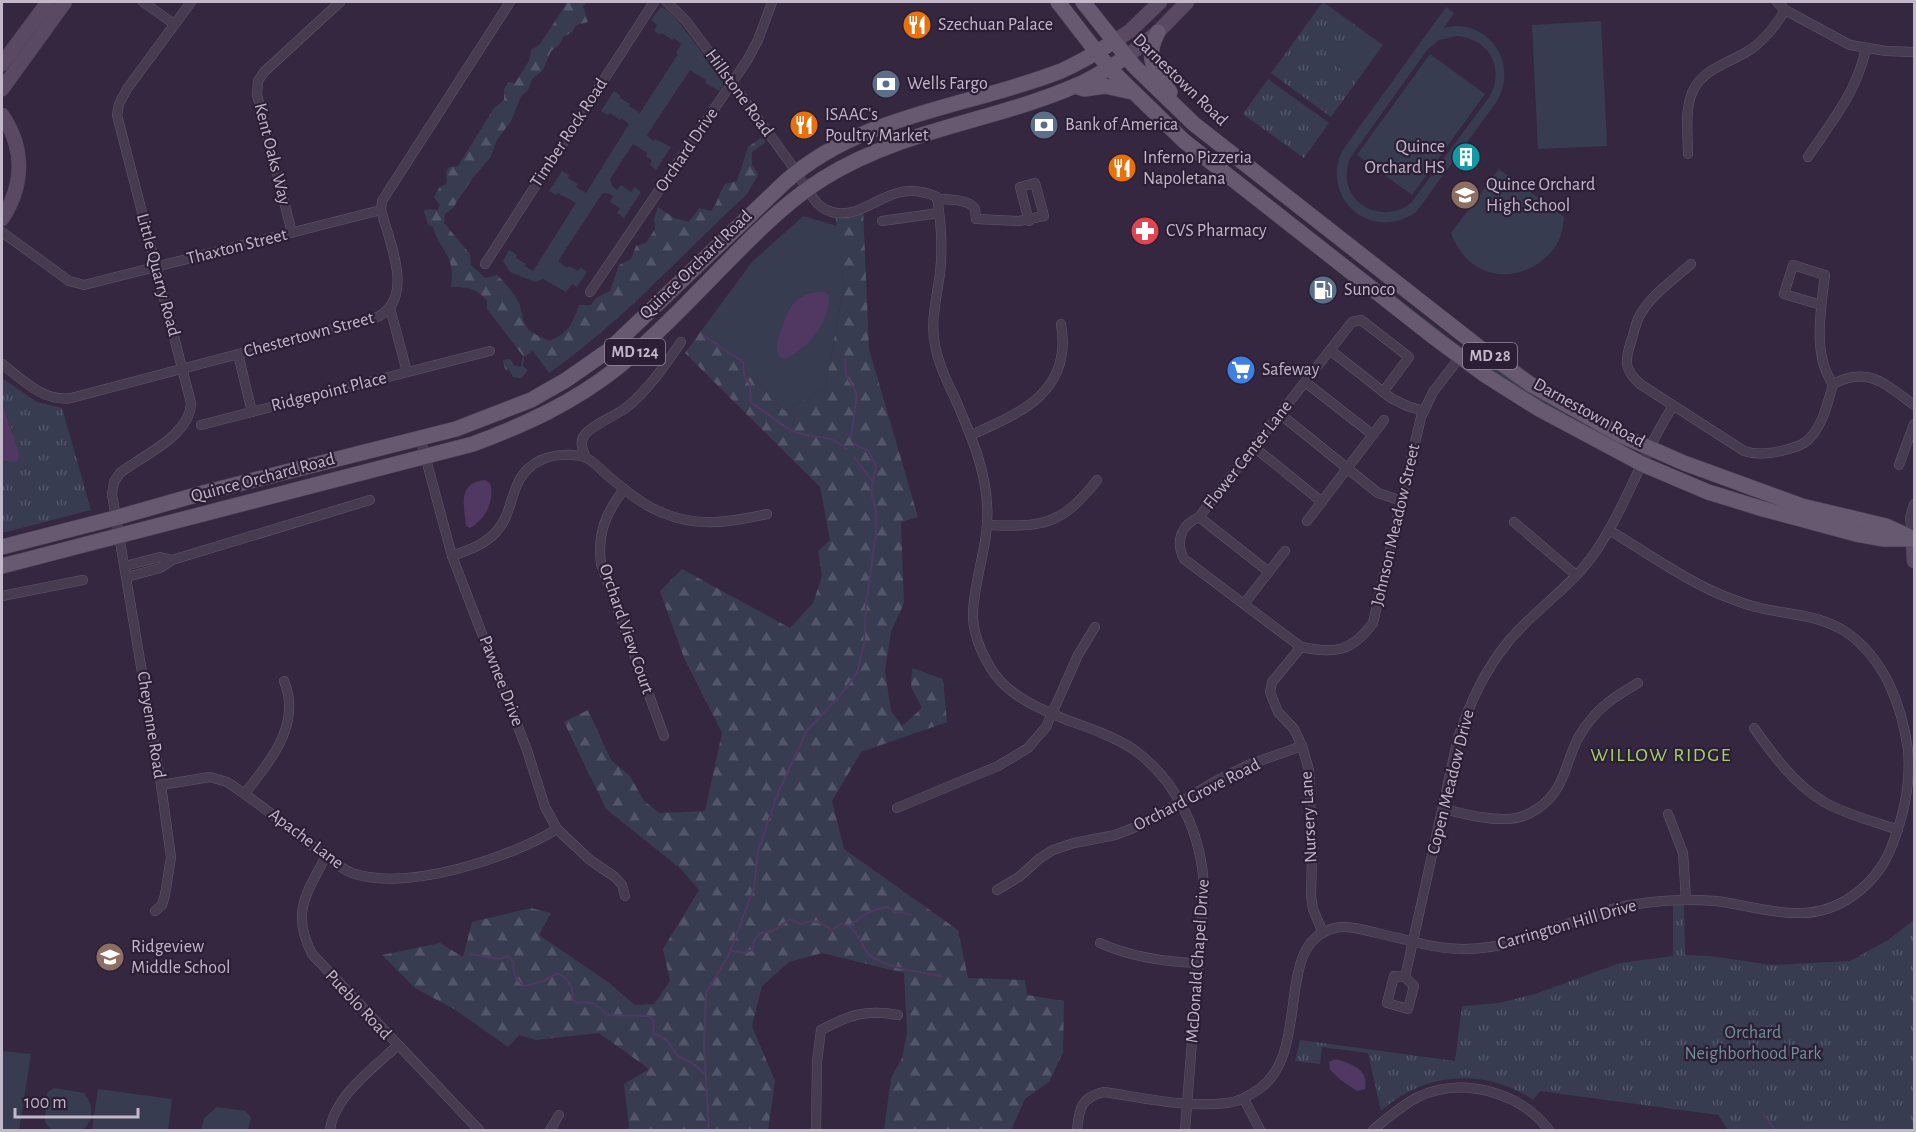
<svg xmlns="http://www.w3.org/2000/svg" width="1916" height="1132" font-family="'Alegreya Sans',sans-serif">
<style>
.grass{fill:#383c51;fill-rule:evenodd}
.forest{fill:url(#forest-firs)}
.park{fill:url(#park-tufts)}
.water{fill:#503862}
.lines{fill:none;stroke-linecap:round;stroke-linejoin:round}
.stream{stroke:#503862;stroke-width:2}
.street-casing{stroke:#62566a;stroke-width:10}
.secondary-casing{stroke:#504459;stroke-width:15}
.primary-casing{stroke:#504459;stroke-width:16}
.street{stroke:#473b50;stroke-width:9}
.secondary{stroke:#594963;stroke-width:14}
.primary{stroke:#665970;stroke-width:15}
.labels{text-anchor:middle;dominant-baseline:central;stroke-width:4.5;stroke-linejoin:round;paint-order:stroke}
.shield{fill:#2c1f35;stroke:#96899d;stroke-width:1.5}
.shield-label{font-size:16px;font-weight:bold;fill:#c3b7ca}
.poi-label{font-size:18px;fill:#c3b7ca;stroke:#2c1f35;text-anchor:start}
.street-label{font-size:18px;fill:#c3b7ca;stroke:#2c1f35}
.park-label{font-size:18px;fill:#6f909a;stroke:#2c1f35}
.neighbourhood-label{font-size:20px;letter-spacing:1.5px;fill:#a4d26a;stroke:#2c1f35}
</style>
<defs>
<pattern id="forest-firs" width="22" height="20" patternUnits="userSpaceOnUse" patternTransform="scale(1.5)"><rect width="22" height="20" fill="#383c51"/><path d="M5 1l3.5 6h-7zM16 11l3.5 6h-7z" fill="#535669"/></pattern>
<pattern id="park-tufts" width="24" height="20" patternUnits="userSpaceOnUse" patternTransform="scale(1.5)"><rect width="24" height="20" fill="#383c51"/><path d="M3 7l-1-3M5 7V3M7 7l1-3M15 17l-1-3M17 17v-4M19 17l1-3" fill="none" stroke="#535669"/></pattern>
</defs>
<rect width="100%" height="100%" fill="#352740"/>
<g class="grass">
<path d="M 661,7 C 674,10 712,67 722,81 L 723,85 L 719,91 L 705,83 L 706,80 L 690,70 L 647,135 L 653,141 L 655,139 L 671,147 L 656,170 L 650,165 L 652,160 L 646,156 L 647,153 L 633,144 L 610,179 L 612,186 L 617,190 L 621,185 L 631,192 L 635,187 L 641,192 L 624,218 L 617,213 L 620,208 L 610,202 L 613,196 L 607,193 L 602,194 L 558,261 L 567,268 L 569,266 L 578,271 L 581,267 L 587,272 L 577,287 L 572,284 L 566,292 L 543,279 L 535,282 L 510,272 L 503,261 L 509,250 L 517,255 L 516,258 L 526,264 L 525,266 L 533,271 L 576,203 L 558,193 L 556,195 L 549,191 L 562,171 L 569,175 L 568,178 L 578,184 L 576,187 L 586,193 L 629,124 L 621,118 L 620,120 L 610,113 L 608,115 L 601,111 L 614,91 L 621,96 L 620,98 L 630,104 L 629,106 L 640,113 L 678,54 L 676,53 L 681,44 L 674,38 L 672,40 L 662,33 L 660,35 L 654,31 L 657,25 L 651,20 Z"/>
<path d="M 1446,7 L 1454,13 L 1444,28 C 1487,17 1520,63 1497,101 L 1417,211 C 1374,244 1320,200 1342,151 ZM 1457,36 C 1489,39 1505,67 1490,96 L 1411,203 C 1378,228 1334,198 1350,158 L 1427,50 L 1439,40 Z"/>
<polygon points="1601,21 1607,146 1538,149 1532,25"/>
<polygon points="1355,25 1383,45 1357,81 1329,61"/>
<polygon points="1430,54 1485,94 1412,195 1357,155"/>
<path d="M 1499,169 L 1564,217 C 1563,225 1562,234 1559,240 C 1542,273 1497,287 1468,260 C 1460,252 1455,243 1451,233 Z"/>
<polygon points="803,216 837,226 844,286 825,388 785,411 704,327 752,262"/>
<polygon points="1312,232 1460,346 1567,412 1565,415 1525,394 1460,349"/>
<polygon points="2,1051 31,1054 19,1130 2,1130"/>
<path d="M 54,1088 L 84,1093 C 94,1105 94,1120 83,1130 L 51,1130 L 45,1122 L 47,1093 Z"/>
<polygon points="98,1089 172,1099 168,1130 92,1130"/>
<polygon points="217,1107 246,1111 251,1118 248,1130 201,1130 204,1118"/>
</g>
<g class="forest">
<path d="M 566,2 L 587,2 L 583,6 L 588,22 L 576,25 L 572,32 L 563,37 L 559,45 L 551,51 L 543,70 L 532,79 L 528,90 L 521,96 L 511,121 L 497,140 L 490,158 L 472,179 L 453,208 L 445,214 L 444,223 L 470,254 L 471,265 L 485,278 L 497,275 C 503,280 519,299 520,306 C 522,313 523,323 528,329 C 533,334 543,338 550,341 C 569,332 572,325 579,305 L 591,305 L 596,298 L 610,291 L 619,265 L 631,259 L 636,246 L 646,243 L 655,229 L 654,219 L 658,207 L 674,218 L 689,222 L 699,208 L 711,211 C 718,203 719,192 725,184 L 737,181 L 748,147 L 762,137 L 766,142 L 752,152 L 752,164 L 758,175 L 747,194 C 682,254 622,322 549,373 L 533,351 L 524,357 L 523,366 L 528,370 L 522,378 L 513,377 L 510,371 L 505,369 L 503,360 L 510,359 L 514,365 L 521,367 L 523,356 L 487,309 L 487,301 C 477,288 467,287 451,287 C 456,254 441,254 433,227 L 428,225 L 424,211 L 427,209 L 437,210 L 440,205 L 434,197 L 439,188 L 447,183 L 446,172 L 449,167 L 458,166 L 494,108 L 504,100 L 504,89 L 508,82 L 515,83 L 529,61 L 531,50 L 540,44 L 565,6 Z"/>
<polygon points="863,207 869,349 918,517 901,522 904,603 891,632 885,671 891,711 902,726 922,708 911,687 912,668 943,679 947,722 861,752 832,801 844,849 958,930 968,978 1025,980 1027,995 1064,1001 1063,1052 1049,1082 1025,1099 1011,1130 884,1130 891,1078 902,1058 907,1033 904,973 822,953 789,962 762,986 752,1026 775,1081 768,1130 627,1130 629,1127 624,1084 649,1069 599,1033 536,1040 519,1035 508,1047 454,1009 415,988 382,955 440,943 463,957 472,922 531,908 551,913 539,935 608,982 635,1005 654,1004 670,981 663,949 699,890 681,869 606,809 564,722 588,710 611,760 630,776 644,801 660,813 705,811 722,733 684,658 660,591 682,569 790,628 813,603 822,576 818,551 830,540 820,487 685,353 704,327 785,411 825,388 844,286 835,213"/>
</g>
<g class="park">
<polygon points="1323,2 1355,25 1330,61 1357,81 1331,117 1271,73"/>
<polygon points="1268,79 1329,123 1304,158 1243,114"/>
<polygon points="2,378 37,402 62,408 91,510 2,533 2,461 8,462 13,433 5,411 2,406"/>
<path d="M 1673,905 L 1684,905 L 1685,955 L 1710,956 L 1772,965 L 1850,961 L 1888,940 L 1914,920 L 1914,1130 L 1728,1130 L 1718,1115 L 1540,1091 L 1533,1100 C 1485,1067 1424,1072 1381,1111 L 1368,1053 L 1322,1047 L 1320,1064 L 1295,1061 L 1300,1040 L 1455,1061 L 1462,1006 L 1499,1003 L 1535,994 L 1620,963 L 1673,956 Z"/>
</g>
<g class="water">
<path d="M 818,292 L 825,292 L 829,296 C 829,323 810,348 784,359 L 779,356 C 775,346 778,338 782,328 C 790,307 792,296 818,292 Z"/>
<polygon points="2,406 5,411 18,450 19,457 17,462 2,461"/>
<path d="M 485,480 L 490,483 C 495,500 486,519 470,528 L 466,526 C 464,506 457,483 485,480 Z"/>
<path d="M 1336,1059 C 1352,1064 1369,1069 1365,1089 L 1357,1091 L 1342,1081 L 1330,1070 L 1329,1062 Z"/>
</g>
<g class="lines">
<g class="stream">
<path d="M 704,336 L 743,362 L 744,376 L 750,384 L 751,403 C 768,412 780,427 798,433 C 814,438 834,435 846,449"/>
<polyline points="845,359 846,375 857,394 851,437"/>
<polyline points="854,457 872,481"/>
<path d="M 850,927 C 860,936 862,947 869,954 C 881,967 923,973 941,976"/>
<path d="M 731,951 L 745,953 L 753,949 L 754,941 L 760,933 L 773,931 L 790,919 L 801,924 C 815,919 820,921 831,930 L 841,924 L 849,926 C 862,916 871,909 888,907 L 896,913 L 901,912 L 911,915"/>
<path d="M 471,954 L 500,959 L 508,956 L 514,963 C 512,972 516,980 524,986 L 541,982 L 558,973 C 569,980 574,986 572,999 L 577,1003 C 591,1000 598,1005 607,1015 L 649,1016 L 654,1022 L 653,1033 L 666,1039 L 678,1056 L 692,1063 L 704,1073"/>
<polyline points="1762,1112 1775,1130"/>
<polyline points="709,1130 704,1045 706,992 728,957 754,888 758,851 778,793 807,730 838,698 857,673 864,644 866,604 876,533 876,511 871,492 876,466 868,450 857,446 854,443"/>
</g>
<g class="street-casing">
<g id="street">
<polyline points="143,2 174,24"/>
<path d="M 667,2 L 686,21 C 720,66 753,112 786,157 C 797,172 805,189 817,203 C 822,208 829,212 837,213 C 872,217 890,176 937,197 C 941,222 943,247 940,273 C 937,297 930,321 935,345 C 938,363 946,380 954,396 C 969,431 985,466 987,504 C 990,541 975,575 973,611 C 972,631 980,650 990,667 C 1006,695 1038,708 1067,720 C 1089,728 1113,736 1133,749 C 1178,781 1202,835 1204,889 L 1185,1130"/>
<polyline points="1777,2 1785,10 1850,45 1886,51 1914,52"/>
<path d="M 1688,154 C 1688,136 1685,116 1690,99 C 1697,70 1726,65 1748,51 C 1764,41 1775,27 1785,10"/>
<path d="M 1808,157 C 1832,121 1857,92 1866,48"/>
<path d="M 937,199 C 947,200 969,198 975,209 C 976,212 975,216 976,219 L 1019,221 L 1044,216 L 1035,183 L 1020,187 L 1029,221"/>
<polyline points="882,221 939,213"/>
<polyline points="2,232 69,281 84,285 381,210"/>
<polyline points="292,233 257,95 258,81 264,72 340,2"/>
<polyline points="485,264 654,2"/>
<path d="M 1691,264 C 1673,280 1648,297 1638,319 C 1635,327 1633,335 1631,342 C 1624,362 1625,370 1640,384 L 1744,451 C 1756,455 1768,454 1781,451 C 1788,449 1798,447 1804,443 C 1821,432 1828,403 1833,384 C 1869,365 1886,385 1914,405"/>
<polyline points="590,292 748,59 758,40 772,2"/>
<path d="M 1821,305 L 1784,294 L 1793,265 L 1825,275 C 1821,308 1812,355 1833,384"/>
<polyline points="390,308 407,372"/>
<polyline points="1330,350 1391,398 1407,406 1424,411"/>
<polyline points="238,354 252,412"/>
<path d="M 2,364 C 23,380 43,402 71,398 L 375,318 C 417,300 389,242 381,210 L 382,201 L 510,2"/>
<polyline points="1305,382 1373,435"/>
<path d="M 1383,392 L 1409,357 L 1361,320 L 1352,322 L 1199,517 C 1181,525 1175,541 1184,559 L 1301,647 C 1334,654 1352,652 1373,623 L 1421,417 L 1433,392 L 1460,357"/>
<polyline points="1280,414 1378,493 1402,501"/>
<polyline points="201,425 490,351"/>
<path d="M 971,435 C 1021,413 1073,391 1061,324"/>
<polyline points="420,437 452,556 527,750 545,807 557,829 590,860 615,877 622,885 625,896"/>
<polyline points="1254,447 1322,502"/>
<path d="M 586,458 C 583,450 579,443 584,436 C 591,425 616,416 627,407 C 648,390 666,364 681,342"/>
<polyline points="1899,465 1914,424"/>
<path d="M 624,489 C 606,513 597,533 601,564 L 664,736"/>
<polyline points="1199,517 1269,572"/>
<polyline points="1307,521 1384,420"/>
<polyline points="1514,522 1576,575"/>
<path d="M 987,525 C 1043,527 1061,526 1097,480"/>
<polyline points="1913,539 1910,518 1914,504"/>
<path d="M 452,556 C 469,550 484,545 496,532 C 517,510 507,476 541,460 C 552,455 573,452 586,458 C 593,461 601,469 607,475 C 624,489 642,505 663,513 C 698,528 731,522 767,514"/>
<polyline points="125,566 160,557 172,560"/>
<polyline points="127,577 160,568 172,560 370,500"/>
<polyline points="2,596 83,580"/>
<polyline points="1244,604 1285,551"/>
<polyline points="1301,647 1272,682 1270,692 1278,712 1294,729 1302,746 1309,770 1312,855 1311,896 1313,909 1323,933"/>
<path d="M 1754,728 C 1774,756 1794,784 1824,802 C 1847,815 1873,821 1898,830"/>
<path d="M 161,785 L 210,777 L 227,782 C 255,800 281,821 307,842 C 321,852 336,867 352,873 C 407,892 510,858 557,829"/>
<path d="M 245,793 C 270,761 302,724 284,681"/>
<polyline points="897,808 998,766 1028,748 1046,727 1078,655 1095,627"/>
<path d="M 1443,809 C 1463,813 1485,820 1507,819 C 1518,819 1528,815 1537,809 C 1570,787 1564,755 1585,727 C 1601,705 1616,696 1638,683"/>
<polyline points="1668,814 1683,853 1686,900"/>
<path d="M 326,856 C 306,894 291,913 312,954 L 479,1130"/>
<polyline points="997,890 1019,877 1040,858 1053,850 1074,843 1115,835 1131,829 1152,819 1214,782 1248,765 1302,746"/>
<path d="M 155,911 L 162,905 L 165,895 L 171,857 L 161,785 L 112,494 L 114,482 L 120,473 C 143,455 190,436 191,403 L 117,115 L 119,104 L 127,89 L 191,2"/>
<path d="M 1100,943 C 1131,957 1165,962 1199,963"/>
<path d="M 1405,977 L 1414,986 L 1408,1009 L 1387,1003 L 1394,976 L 1405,977 L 1458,738 C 1470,703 1484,671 1508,642 C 1535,609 1572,587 1596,551 C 1627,505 1643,452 1673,406"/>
<polyline points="1244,1099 1260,1130"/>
<path d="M 330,1130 C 334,1097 373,1068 397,1046"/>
<polyline points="550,1130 559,1115"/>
<path d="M 816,1130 L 817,1062 L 821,1030 C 849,1015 866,1009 898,1015"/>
<path d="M 1077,1130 C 1079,1109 1081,1097 1104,1092 C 1144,1098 1187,1108 1227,1103 C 1239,1102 1249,1096 1259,1089 C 1313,1051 1272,942 1335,928 C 1348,925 1364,930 1377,933 C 1405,939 1434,949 1463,949 C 1524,950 1576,913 1637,904 C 1662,900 1690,899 1716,901 C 1742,904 1768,913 1795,913 C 1840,915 1878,884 1893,843 C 1904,814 1911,781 1908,750 C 1902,706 1885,659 1846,632 C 1819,614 1787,615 1756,607 C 1747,605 1738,601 1729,598 C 1689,583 1646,552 1609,530"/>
<path d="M 1373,1130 C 1386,1119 1402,1105 1418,1097 C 1462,1076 1520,1092 1549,1130"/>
</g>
</g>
<g class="secondary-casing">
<g id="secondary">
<polyline points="1113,42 1130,31 1160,2"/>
<polyline points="1126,57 1158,32 1187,2"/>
<polyline points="2,64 48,2"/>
<polyline points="2,89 65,2"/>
<path d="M 2,115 C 25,148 24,185 2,219"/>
<polyline points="1913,539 1914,561"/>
</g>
</g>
<g class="primary-casing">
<g id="primary">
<polyline points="1058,2 1109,68 1184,141 1435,338 1485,375 1539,409 1642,464 1708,492 1763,509 1856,534 1884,539 1914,539"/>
<polyline points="1083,2 1134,66 1194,124 1480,348 1530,384 1620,435 1684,463 1802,506 1886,526 1908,536"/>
<path d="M 1158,32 C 1143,59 1156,70 1170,92"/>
<polyline points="1078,87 1084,89 1105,86 1132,92"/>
<path d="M 2,547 L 115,518 L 203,493 L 456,429 L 531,400 L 566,380 L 609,350 L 785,182 C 861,114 969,107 1061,71 C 1079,63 1096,53 1113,42"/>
<path d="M 2,566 L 473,444 C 524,425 573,403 617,368 C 661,332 700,289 741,248 C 767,222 792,198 824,178 C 903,129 991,122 1075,86 C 1093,79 1110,67 1126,57"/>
</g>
</g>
<use href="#street" class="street"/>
<use href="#secondary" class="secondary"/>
<use href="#primary" class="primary"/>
</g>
<defs>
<g id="restaurant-disc" transform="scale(1.5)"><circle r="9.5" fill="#e8710a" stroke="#2c1f35"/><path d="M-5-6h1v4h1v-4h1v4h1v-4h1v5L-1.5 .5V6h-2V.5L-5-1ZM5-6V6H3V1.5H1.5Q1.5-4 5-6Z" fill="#fff"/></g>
<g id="bank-disc" transform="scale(1.5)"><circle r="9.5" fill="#5c6f8a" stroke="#2c1f35"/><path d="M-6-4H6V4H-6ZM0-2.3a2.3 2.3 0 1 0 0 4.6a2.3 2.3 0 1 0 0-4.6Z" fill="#fff"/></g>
<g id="building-disc" transform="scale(1.5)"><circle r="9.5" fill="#0f9aa8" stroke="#2c1f35"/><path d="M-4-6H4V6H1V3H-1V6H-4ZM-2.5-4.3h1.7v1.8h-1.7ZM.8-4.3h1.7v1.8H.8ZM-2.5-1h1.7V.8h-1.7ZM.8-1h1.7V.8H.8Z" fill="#fff"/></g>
<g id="school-disc" transform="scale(1.5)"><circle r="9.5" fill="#8d6e63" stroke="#2c1f35"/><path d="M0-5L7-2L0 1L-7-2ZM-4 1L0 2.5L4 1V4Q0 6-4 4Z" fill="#fff"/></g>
<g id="pharmacy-disc" transform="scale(1.5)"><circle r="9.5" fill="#e0444e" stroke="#2c1f35"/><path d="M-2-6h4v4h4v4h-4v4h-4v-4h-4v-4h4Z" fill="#fff"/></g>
<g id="fuel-disc" transform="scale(1.5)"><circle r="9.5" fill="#5c6f8a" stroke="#2c1f35"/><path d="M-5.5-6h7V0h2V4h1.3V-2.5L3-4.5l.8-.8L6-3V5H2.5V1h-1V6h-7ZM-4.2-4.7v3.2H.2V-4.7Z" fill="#fff"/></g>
<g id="supermarket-disc" transform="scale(1.5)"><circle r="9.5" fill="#3f7fe0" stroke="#2c1f35"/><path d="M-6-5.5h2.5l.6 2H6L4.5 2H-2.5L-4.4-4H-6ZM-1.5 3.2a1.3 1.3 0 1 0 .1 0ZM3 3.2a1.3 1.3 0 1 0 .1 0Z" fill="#fff"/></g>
</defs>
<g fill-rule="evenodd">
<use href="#restaurant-disc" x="917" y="25"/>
<use href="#bank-disc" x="886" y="84"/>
<use href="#restaurant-disc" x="804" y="125"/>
<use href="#bank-disc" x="1044" y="125"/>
<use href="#building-disc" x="1466" y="157"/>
<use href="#restaurant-disc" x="1122" y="168"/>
<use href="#school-disc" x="1465" y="195"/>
<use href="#pharmacy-disc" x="1145" y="231"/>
<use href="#fuel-disc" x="1323" y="290"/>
<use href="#supermarket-disc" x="1241" y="370"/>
<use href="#school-disc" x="110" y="957"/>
</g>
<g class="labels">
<g class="shield">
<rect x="605" y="339" width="60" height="26" rx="4.5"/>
<rect x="1463" y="343" width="54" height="26" rx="4.5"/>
</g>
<g class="shield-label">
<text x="635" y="352">MD 124</text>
<text x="1490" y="356">MD 28</text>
</g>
<g class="poi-label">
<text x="938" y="25">Szechuan Palace</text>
<text x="907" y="84">Wells Fargo</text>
<text x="825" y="115">ISAAC's<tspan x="825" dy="21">Poultry Market</tspan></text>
<text x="1065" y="125">Bank of America</text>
<text x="1445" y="147" text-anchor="end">Quince<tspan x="1445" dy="21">Orchard HS</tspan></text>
<text x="1143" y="158">Inferno Pizzeria<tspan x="1143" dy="21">Napoletana</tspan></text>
<text x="1486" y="185">Quince Orchard<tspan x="1486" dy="21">High School</tspan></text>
<text x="1166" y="231">CVS Pharmacy</text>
<text x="1344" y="290">Sunoco</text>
<text x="1262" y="370">Safeway</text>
<text x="131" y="947">Ridgeview<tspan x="131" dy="21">Middle School</tspan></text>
</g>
<g class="street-label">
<text transform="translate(1180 80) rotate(44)">Darnestown Road</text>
<text transform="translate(739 93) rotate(54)">Hillstone Road</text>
<text transform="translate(569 133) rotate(-57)">Timber Rock Road</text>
<text transform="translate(687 150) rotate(-56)">Orchard Drive</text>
<text transform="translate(272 154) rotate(76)">Kent Oaks Way</text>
<text transform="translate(237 247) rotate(-14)">Thaxton Street</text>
<text transform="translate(696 265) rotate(-44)">Quince Orchard Road</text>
<text transform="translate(158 275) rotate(75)">Little Quarry Road</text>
<text transform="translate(309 335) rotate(-15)">Chestertown Street</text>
<text transform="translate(329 392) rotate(-14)">Ridgepoint Place</text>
<text transform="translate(1589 413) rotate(29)">Darnestown Road</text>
<text transform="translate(1248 455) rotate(-52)">Flower Center Lane</text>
<text transform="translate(263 478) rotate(-15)">Quince Orchard Road</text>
<text transform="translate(1396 525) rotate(-77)">Johnson Meadow Street</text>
<text transform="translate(626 629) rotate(71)">Orchard View Court</text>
<text transform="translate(501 681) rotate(69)">Pawnee Drive</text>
<text transform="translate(151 725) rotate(81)">Cheyenne Road</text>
<text transform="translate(1451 782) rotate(-76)">Copen Meadow Drive</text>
<text transform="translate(1197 795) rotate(-27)">Orchard Grove Road</text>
<text transform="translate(1309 817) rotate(-93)">Nursery Lane</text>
<text transform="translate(306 839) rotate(37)">Apache Lane</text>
<text transform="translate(1567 925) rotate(-16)">Carrington Hill Drive</text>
<text transform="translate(1198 961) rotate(-86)">McDonald Chapel Drive</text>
<text transform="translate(358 1005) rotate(47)">Pueblo Road</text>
</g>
<g class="park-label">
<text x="1753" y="1033">Orchard<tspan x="1753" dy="21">Neighborhood Park</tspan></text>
</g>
<g class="neighbourhood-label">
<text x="1661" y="755">WILLOW RIDGE</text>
</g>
</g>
<rect width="1916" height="1132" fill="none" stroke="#c3b7ca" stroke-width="6"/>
<path d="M15 1108v9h123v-9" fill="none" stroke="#c3b7ca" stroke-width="3"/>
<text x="24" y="1108" font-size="18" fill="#c3b7ca" stroke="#2c1f35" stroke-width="4.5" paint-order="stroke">100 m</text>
</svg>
